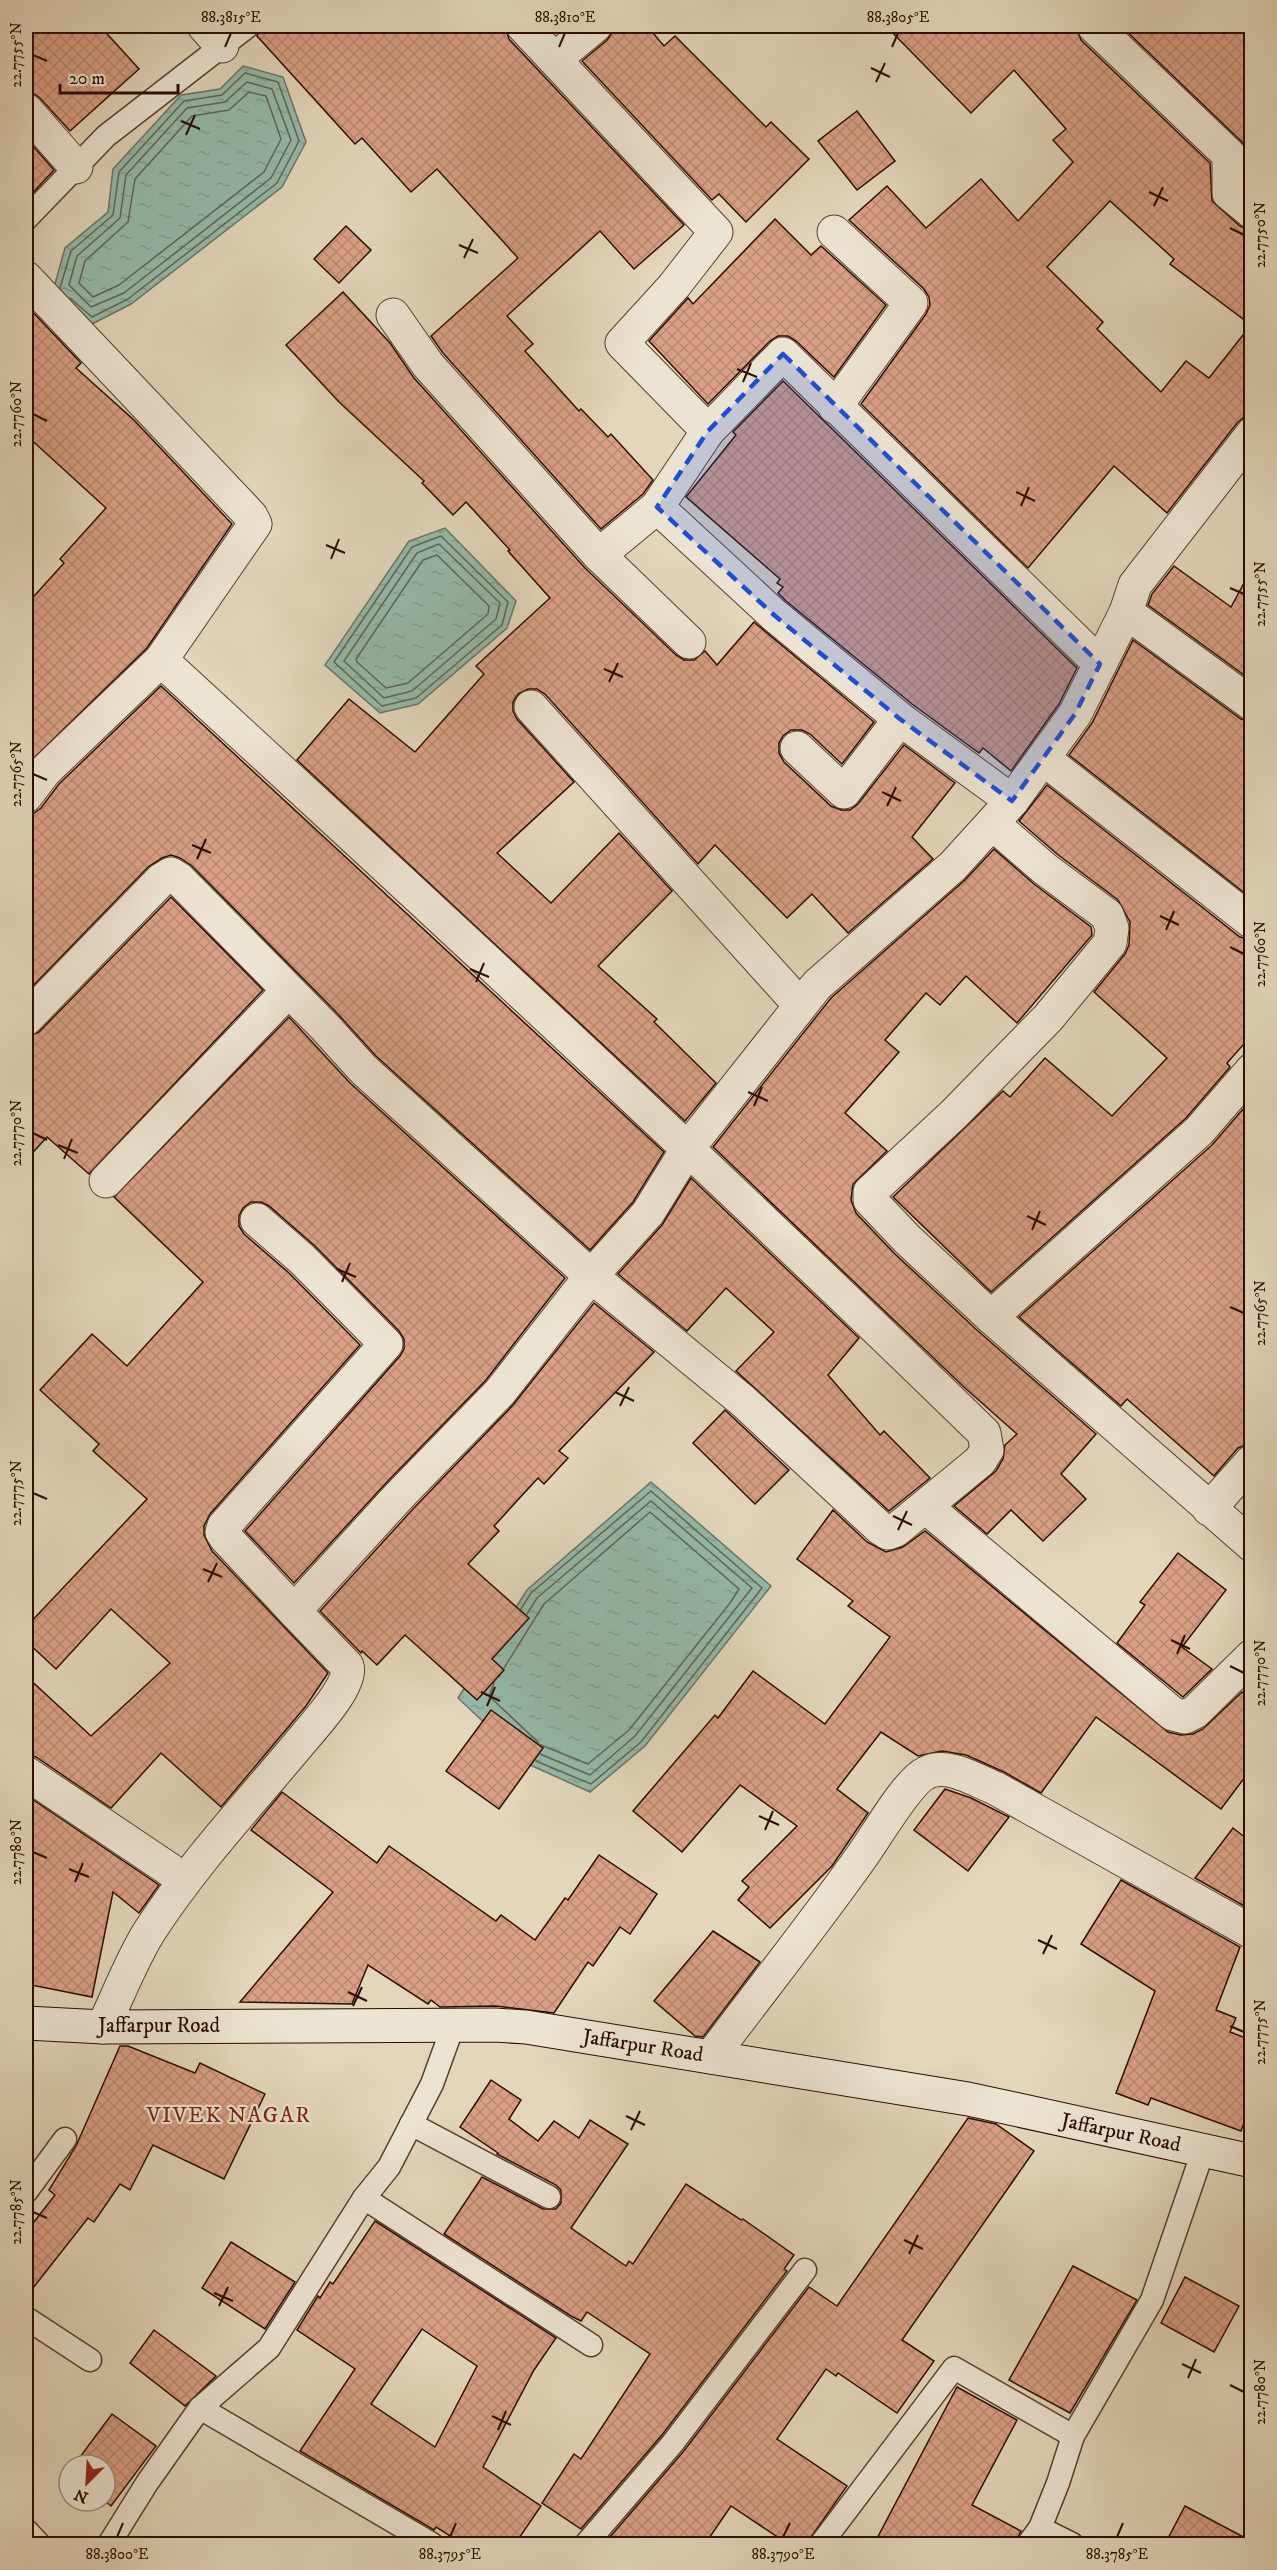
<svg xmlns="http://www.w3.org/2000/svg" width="1277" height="2570" font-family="'IM FELL DW Pica',serif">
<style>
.water{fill:url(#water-ripples);stroke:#6a7567;stroke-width:1.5}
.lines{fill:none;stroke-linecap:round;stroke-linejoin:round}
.shore{stroke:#5f6456;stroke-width:1.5}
.building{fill:url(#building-cross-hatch);stroke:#290d00;stroke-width:1.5;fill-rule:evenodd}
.lane-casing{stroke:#573f2f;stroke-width:25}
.street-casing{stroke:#573f2f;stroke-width:35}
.secondary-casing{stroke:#290d00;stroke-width:35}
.lane{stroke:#ece4d3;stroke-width:22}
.street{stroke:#ece4d3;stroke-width:33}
.secondary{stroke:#ece4d3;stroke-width:33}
.marked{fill:#1d4ed8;fill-opacity:0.2;stroke:#1d4ed8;stroke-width:4.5;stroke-dasharray:12 8;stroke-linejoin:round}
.ticks{fill:none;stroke:#290d00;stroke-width:2}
.labels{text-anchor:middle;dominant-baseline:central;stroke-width:4.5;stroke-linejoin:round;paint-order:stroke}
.street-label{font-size:21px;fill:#290d00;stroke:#ece4d3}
.neighbourhood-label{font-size:22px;letter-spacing:1.5px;fill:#7a1f14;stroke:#ece4d3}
.neatline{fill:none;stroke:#290d00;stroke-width:2}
.ticks-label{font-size:15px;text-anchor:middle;fill:#290d00}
</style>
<defs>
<pattern id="water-ripples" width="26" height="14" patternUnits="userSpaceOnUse" patternTransform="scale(1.5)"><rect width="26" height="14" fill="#95baab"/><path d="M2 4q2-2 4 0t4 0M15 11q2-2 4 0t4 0" fill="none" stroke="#809f91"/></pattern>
<pattern id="building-cross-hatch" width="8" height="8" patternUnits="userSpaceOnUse" patternTransform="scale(1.5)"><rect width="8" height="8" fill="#da9f84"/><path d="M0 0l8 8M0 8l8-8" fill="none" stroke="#bb8870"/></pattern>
</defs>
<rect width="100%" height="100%" fill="#e2d6bb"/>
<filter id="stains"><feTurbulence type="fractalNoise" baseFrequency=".00333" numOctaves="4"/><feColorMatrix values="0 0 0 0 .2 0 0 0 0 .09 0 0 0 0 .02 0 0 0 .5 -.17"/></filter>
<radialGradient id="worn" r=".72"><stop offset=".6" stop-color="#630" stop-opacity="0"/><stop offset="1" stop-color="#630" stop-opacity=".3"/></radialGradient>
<g class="water">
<polygon points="243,66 283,77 306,142 282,187 131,304 90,325 53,291 65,248 108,212 113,169 181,95 220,89"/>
<polygon points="445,528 516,601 507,628 418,704 380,713 325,665 409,541"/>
<polygon points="651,1482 771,1586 645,1746 590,1792 528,1764 458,1698 527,1590"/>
</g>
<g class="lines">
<g class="shore">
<polygon points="247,82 272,89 291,140 271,178 124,293 91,307 69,285 77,256 120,218 126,175 187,108 225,102"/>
<polygon points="249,92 266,96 281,139 264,172 119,285 93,297 79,283 85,261 128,222 135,179 192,116 229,110"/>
<polyline points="60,288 71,251 113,215 119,172 184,101 222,95 245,73 278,82 299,141 277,183 128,299 92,317 70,298"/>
<polygon points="441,536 508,602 502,625 416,698 382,706 334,662 412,547"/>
<polygon points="439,544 500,603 496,619 412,691 384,698 344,661 417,553"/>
<polygon points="437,555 489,606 488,614 408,683 386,688 357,662 356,659 423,560"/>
<polyline points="521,1609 531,1593 651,1491 762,1588 641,1742 591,1784 536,1761"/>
<polyline points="527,1614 537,1598 651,1501 752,1588 635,1736 590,1775 540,1754"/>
<polyline points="504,1668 544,1604 650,1512 739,1589 730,1603 629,1730 588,1764 541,1745"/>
<polyline points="494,1683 489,1696 539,1743"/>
</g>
</g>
<g class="building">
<polygon points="26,26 100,26 139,69 70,131 40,98 33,93 26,92"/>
<polygon points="261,26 505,26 509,39 684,225 634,269 600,231 507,316 533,344 525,351 579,411 581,409 608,437 611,434 653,480 643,494 601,529 443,353 431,336 518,258 437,169 411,192 362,138 355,144 257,36"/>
<polygon points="613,26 647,26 664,46 675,36 766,127 771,122 809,159 746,222 719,194 712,200 582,61 607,40 612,33"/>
<polygon points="886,26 1076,26 1081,40 1210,163 1212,201 1240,226 1251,230 1251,325 1170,264 1174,259 1110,201 1047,267 1103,322 1097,329 1161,392 1186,361 1209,378 1251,325 1251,416 1244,417 1237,423 1167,513 1114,466 1028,568 861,404 926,314 930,305 929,297 924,289 849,220 887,186 926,228 981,179 1018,221 1073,162 1053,140 1066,129 1014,70 971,113"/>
<polygon points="1121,26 1238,26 1251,40 1251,187 1248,184 1248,155 1242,142"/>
<polygon points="857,111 895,161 857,190 818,141"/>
<polygon points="26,138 54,170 26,200"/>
<polygon points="775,219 811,255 821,246 886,305 834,377 796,341 788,336 778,336 770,341 708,404 649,341 688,298 693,304"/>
<polygon points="346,226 371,250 339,283 314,259"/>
<polygon points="343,292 390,343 414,378 585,568 676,655 684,660 694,660 705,651 717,665 754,622 874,722 842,764 810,734 802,730 791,730 783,736 779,743 779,753 784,762 831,806 841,810 850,810 858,804 904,745 955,783 912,837 933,859 848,933 812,894 787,918 715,845 698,864 545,694 537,689 528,689 518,694 513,702 513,711 517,719 574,782 497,853 551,903 619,833 672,891 598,966 657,1019 654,1022 716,1083 685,1121 297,760 349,699 415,752 484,674 476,666 550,598 508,551 510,550 466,502 453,515 422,483 424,481 339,402 286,345"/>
<polygon points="26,305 81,363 76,368 134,420 232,524 147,648 26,766 26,605 64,563 60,559 106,508 26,435"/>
<polygon points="783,381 1077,668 1059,704 1011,771 983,748 979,753 912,704 786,601 778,593 783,587 777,583 780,579 686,497 736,435 733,432"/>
<polygon points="1174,566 1231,607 1251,570 1251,680 1148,605 1152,594"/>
<polygon points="1133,640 1241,719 1251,722 1251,898 1069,755 1092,723"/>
<polygon points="161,686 664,1152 633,1202 590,1250 376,1056 337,1013 192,866 180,858 171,855 162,858 148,867 26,993 26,814 34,813 41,808 59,784"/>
<polygon points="1047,785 1240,937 1251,940 1251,1036 1227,1063 1230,1067 1186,1118 991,1292 893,1197 1003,1091 1010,1097 1045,1058 1112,1116 1167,1058 1094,992 1125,954 1129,945 1130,922 1118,900 1057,854 1019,821"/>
<polygon points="994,849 1034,884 1091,927 1092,935 1017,1023 966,976 940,1005 926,993 885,1040 899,1052 845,1113 887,1151 853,1184 851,1200 856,1213 894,1253 978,1331 1096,1434 1061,1474 1086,1499 1043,1541 1011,1510 987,1534 954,1506 996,1471 1003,1459 1005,1445 1017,1434 965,1388 713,1147 831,998 965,880"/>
<polygon points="171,897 263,990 89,1174 47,1137 26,1160 26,1037 39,1032"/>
<polygon points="289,1017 350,1083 565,1278 486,1380 386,1483 294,1583 245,1531 400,1356 404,1349 404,1339 399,1331 315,1246 269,1206 261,1202 251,1202 243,1208 239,1216 239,1226 244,1234 289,1273 360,1345 210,1514 204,1526 204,1535 212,1551 328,1673 306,1706 221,1807 161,1753 111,1808 36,1757 26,1755 26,1676 91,1736 170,1663 111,1609 56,1669 26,1641 26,1627 147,1499 93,1451 99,1444 40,1390 92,1334 127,1366 203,1282 114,1197"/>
<polygon points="1251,1100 1251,1443 1238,1448 1214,1476 1127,1399 1121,1406 1019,1317 1212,1145"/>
<polygon points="691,1178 859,1338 828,1375 880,1435 884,1431 930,1478 889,1511 736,1371 774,1332 726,1288 687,1331 618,1274 662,1225"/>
<polygon points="594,1303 654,1352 559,1451 568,1458 544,1484 538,1478 494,1526 499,1531 468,1564 529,1618 492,1659 504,1670 477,1700 405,1635 377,1665 362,1651 361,1653 320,1611 413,1509 513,1405"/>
<polygon points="725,1410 789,1470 755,1504 693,1443"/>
<polygon points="833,1510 867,1542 886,1552 903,1547 925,1531 1168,1732 1181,1735 1193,1734 1203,1729 1242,1692 1251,1700 1251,1769 1221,1809 1096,1717 1041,1793 1004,1772 966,1755 942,1751 918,1756 881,1732 837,1789 868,1813 832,1866 770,1928 738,1900 749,1887 742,1881 797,1826 740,1785 682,1852 633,1811 715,1715 718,1718 753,1671 825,1724 890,1637 848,1606 853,1601 797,1559"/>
<polygon points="1178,1553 1226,1590 1182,1647 1212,1669 1183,1697 1117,1643 1145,1605 1140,1602"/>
<polygon points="491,1710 543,1748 499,1809 446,1771"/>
<polygon points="945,1789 971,1798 1009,1817 968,1871 914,1830"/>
<polygon points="282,1792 377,1863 389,1846 496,1921 501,1915 535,1940 565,1898 568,1900 599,1855 657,1894 630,1934 620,1927 593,1966 588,1962 554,2013 496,2006 440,2007 431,2000 428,2004 368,1965 352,2004 240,2002 333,1892 251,1830"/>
<polygon points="26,1795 159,1885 139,1913 113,1892 92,1997 26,1984"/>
<polygon points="1233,1828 1251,1842 1251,1910 1195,1878"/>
<polygon points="1121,1880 1240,1947 1216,2010 1236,2018 1230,2032 1251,2040 1251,2103 1241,2131 1151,2098 1148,2105 1116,2093 1155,1991 1081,1944"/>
<polygon points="713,1931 760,1962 703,2037 695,2036 654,2001"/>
<polygon points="120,2046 128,2046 195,2073 200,2063 265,2094 224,2179 153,2145 130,2190 120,2184 94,2222 88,2218 26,2297 26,2232 55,2195 49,2190 76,2146"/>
<polygon points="491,2080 521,2100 509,2119 538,2141 554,2121 579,2138 590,2120 628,2144 571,2228 626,2266 629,2261 633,2264 686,2184 741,2220 743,2219 794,2255 784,2269 787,2271 662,2435 581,2529 542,2503 574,2454 581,2459 650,2354 587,2312 581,2321 571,2316 444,2234 482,2177 543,2209 556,2209 561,2203 561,2190 556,2185 497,2154 498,2153 460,2127"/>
<polygon points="968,2118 996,2124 1034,2151 902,2340 934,2361 897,2413 838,2373 836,2376 826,2369 777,2439 847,2486 806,2544 788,2544 731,2506 705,2544 604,2544 683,2452 809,2287 837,2306"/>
<path d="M 375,2221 L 556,2338 L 534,2370 L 483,2467 L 541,2506 L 515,2544 L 463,2544 L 436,2527 L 434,2530 L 300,2451 L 355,2369 L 297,2330 L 318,2296 L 320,2298 L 330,2282 L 333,2284 ZM 422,2329 L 477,2366 L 435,2447 L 371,2404 Z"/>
<polygon points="231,2242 295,2282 265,2329 202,2288"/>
<polygon points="1073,2266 1137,2300 1070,2413 1009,2380"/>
<polygon points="1185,2277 1239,2306 1214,2352 1161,2323"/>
<polygon points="154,2330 216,2376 185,2406 130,2363"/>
<polygon points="957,2387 1017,2420 972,2505 1021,2531 1015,2544 874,2544"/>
<polygon points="112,2414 156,2446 111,2506 105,2501 105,2465 74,2465"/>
<polygon points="1185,2506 1251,2541 1251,2544 1165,2544"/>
</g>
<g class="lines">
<g class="lane-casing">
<g id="lane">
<polyline points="26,219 106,136 248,26"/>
<polyline points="411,2124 549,2197"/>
<polyline points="26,2192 65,2139"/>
<polyline points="364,2198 591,2345"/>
<polyline points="26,2318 90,2360"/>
<polyline points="200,2408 432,2544"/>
<polyline points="1040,2528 1072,2544"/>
<polyline points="26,2530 39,2544"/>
<polyline points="109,2544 147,2483 200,2408 269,2348 364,2198 389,2167 432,2084 453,2026"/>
<polyline points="586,2544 672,2444 805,2270"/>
<polyline points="821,2544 954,2368 1073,2436"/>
<polyline points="1028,2544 1040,2528 1058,2483 1073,2436 1152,2300 1203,2151"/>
</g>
</g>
<g class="street-casing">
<g id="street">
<polyline points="204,26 222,46"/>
<polyline points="523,26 716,232 674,286 622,343 708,431"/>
<polyline points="1094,26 1229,155 1229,193 1252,212"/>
<polyline points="555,59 595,26"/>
<polyline points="26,110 76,167"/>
<polyline points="834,232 911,303 835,407"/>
<polyline points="26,278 251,516 255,524 161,660 45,771 26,796"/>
<polyline points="393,315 428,365 599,555 689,642"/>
<polyline points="657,507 774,615 900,719 1012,801"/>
<polyline points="599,555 657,507 708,431 783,354 1100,664"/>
<polyline points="1126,612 1252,704"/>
<polyline points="531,707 800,1005"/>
<polyline points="797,748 844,792 900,719"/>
<polyline points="1044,759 1252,922"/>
<polyline points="993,824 1045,869 1107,915 1112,928 1110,943 1048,1018 954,1114 870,1192 870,1200 907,1239 991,1317 1252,1545"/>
<path d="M 26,1019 L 161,880 L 171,874 L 179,879 L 324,1026 L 363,1069 L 591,1276 L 743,1401 L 880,1528 L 888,1533 L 896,1530 L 980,1461 L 987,1450 L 984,1433 C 714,1170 439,915 161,660"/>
<polyline points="106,1181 288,991"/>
<polyline points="257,1220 302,1259 386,1344 224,1526 222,1532 226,1538 294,1611"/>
<polyline points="991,1317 1199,1131 1252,1070"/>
<polyline points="926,1507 1173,1714 1185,1717 1195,1712 1252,1656"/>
<polyline points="1209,1509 1252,1461"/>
<polyline points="26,1773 185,1880"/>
<path d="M 103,2027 C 118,1996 131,1961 149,1932 C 192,1865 247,1806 298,1745 C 310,1730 354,1684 347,1666 L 294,1611 L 399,1496 L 500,1392 L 591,1276 L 648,1213 L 688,1148 L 817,985 L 953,866 L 1012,801 L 1075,714 L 1126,612 L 1135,585 L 1252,434"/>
<path d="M 711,2057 C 761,1990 814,1924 862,1856 C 876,1837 907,1782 926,1773 C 947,1762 975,1780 995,1788 L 1252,1932"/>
</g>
</g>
<g class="secondary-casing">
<polyline id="secondary" points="26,2023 103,2027 495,2025 526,2027 968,2099 1252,2161"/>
</g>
<use href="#lane" class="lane"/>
<use href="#street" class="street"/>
<use href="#secondary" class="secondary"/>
</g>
<path class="marked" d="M 783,354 L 1100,664 L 1075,714 L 1012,801 L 900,719 L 774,615 L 657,507 L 708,431 Z"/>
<path class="ticks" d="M 225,47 L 231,33M 559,47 L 565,33M 892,47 L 898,33M 33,55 L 47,61M 871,68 L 890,77M 876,82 L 885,63M 181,121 L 200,129M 186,135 L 195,115M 1149,192 L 1168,201M 1154,206 L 1163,187M 1230,228 L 1244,235M 459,245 L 478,253M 464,258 L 473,239M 737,369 L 757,377M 743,382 L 751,363M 33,414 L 47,421M 1016,492 L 1035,501M 1021,506 L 1029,487M 326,545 L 345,553M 331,559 L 339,539M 1230,588 L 1244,594M 604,669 L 623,677M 609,682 L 618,663M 33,774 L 47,780M 882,792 L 901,801M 887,806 L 896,787M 192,845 L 211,853M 197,859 L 206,839M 1160,916 L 1179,925M 1166,930 L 1174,911M 1230,947 L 1244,954M 470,969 L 489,977M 476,982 L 484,963M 748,1092 L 768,1101M 754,1106 L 762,1087M 33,1133 L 47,1140M 58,1145 L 78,1153M 64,1159 L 72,1139M 1027,1216 L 1046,1225M 1032,1230 L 1040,1211M 337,1269 L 356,1277M 342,1282 L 350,1263M 1230,1307 L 1244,1313M 615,1392 L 634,1401M 620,1406 L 629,1387M 33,1493 L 47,1499M 893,1516 L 912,1525M 898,1530 L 907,1511M 203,1569 L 222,1577M 208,1582 L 217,1563M 1171,1640 L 1190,1649M 1177,1654 L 1185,1635M 1230,1666 L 1244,1673M 481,1692 L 500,1701M 487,1706 L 495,1687M 759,1816 L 779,1825M 765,1830 L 773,1811M 33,1852 L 47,1858M 69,1869 L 89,1877M 75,1882 L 83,1863M 1038,1940 L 1057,1949M 1043,1954 L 1052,1935M 348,1992 L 367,2001M 353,2006 L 362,1987M 1230,2026 L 1244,2032M 626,2116 L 645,2125M 631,2130 L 640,2111M 33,2212 L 47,2218M 904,2240 L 923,2249M 909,2254 L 918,2235M 214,2293 L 233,2301M 219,2306 L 228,2287M 1182,2364 L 1201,2373M 1188,2378 L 1196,2359M 1230,2385 L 1244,2392M 492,2416 L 511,2425M 498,2430 L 506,2411M 117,2537 L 123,2523M 450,2537 L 456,2523M 783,2537 L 790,2523M 1117,2537 L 1123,2523"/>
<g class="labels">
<g class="street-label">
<text x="159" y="2026">Jaffarpur Road</text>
<text transform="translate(643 2046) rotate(9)">Jaffarpur Road</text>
<text transform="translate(1121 2133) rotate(12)">Jaffarpur Road</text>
</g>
<g class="neighbourhood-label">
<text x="229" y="2115">VIVEK NAGAR</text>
</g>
</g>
<rect width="1277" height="2570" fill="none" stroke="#e2d6bb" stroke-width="66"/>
<g transform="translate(87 2483) rotate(204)"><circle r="28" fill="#ece4d3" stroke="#9e8e7f" stroke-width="1.5"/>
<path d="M0-4.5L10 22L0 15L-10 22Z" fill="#8f2418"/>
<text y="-9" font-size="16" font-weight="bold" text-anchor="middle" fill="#290d00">N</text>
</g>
<path d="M60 84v9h118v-9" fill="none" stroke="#290d00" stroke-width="3"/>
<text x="69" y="84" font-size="18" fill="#290d00" stroke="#ece4d3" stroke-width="4.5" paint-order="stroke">20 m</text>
<rect x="33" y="33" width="1211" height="2504" class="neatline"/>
<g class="ticks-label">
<text x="231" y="22">88.3815°E</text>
<text x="565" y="22">88.3810°E</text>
<text x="898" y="22">88.3805°E</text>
<text transform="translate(16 55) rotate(-90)" y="5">22.7755°N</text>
<text transform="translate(1260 235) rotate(-90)" y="5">22.7750°N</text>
<text transform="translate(16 414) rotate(-90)" y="5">22.7760°N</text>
<text transform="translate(1260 594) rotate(-90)" y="5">22.7755°N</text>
<text transform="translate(16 774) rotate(-90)" y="5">22.7765°N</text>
<text transform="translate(1260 954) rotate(-90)" y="5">22.7760°N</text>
<text transform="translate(16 1133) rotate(-90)" y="5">22.7770°N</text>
<text transform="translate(1260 1313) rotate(-90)" y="5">22.7765°N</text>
<text transform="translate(16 1493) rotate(-90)" y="5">22.7775°N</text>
<text transform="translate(1260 1673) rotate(-90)" y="5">22.7770°N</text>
<text transform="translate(16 1852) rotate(-90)" y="5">22.7780°N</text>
<text transform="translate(1260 2032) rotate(-90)" y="5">22.7775°N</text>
<text transform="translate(16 2212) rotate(-90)" y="5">22.7785°N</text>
<text transform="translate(1260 2392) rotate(-90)" y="5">22.7780°N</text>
<text x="117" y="2559">88.3800°E</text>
<text x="450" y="2559">88.3795°E</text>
<text x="783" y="2559">88.3790°E</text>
<text x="1117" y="2559">88.3785°E</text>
</g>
<rect width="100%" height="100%" filter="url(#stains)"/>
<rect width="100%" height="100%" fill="url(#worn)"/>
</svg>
